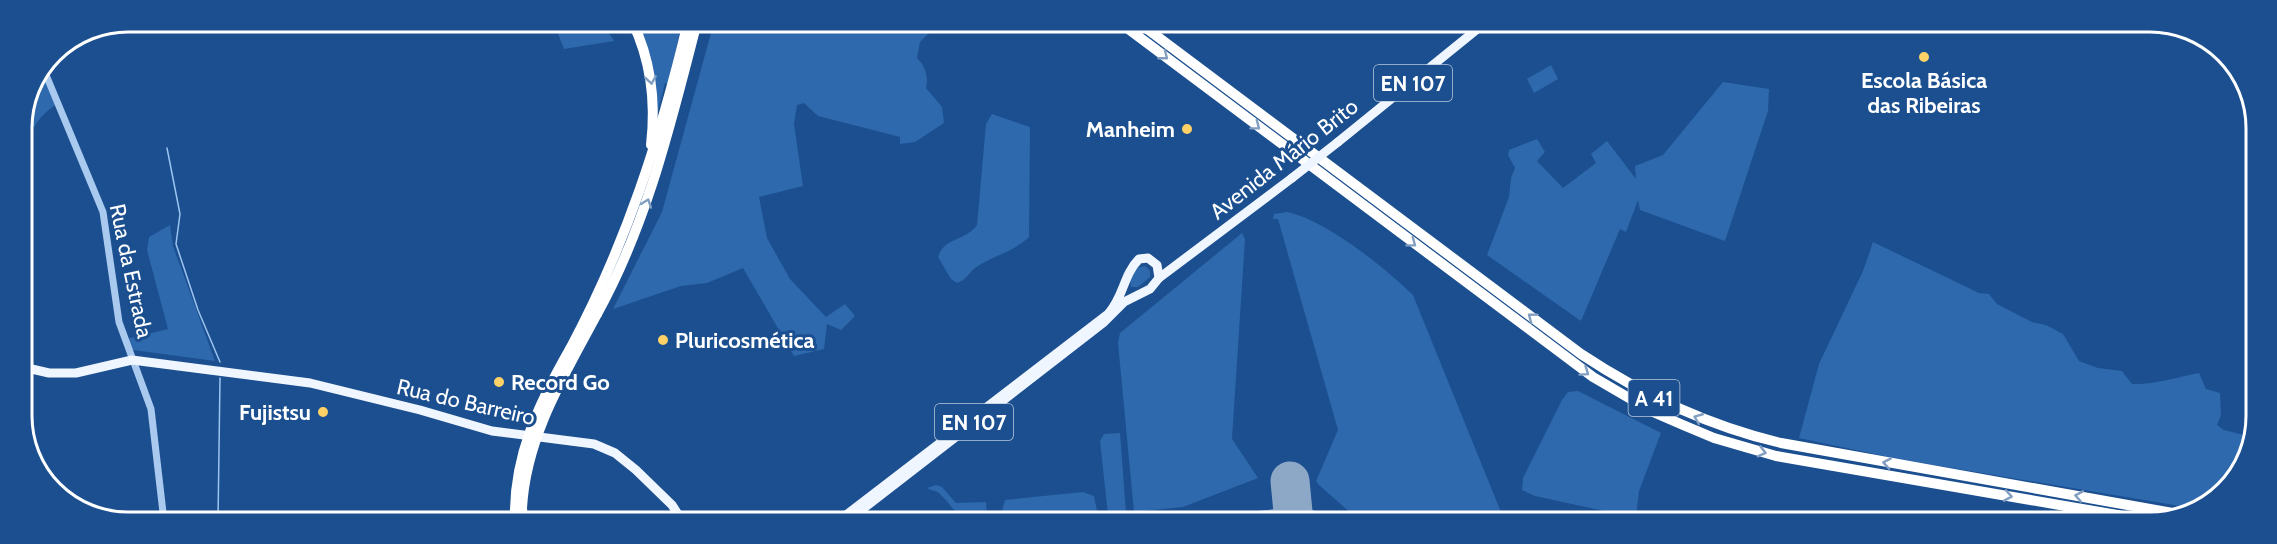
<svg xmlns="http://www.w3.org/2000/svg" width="2277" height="544" font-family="Cabin,sans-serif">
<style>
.green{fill:#2e69ad}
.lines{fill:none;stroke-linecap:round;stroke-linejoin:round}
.stream{stroke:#9cc4f0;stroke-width:1.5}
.taxiway{stroke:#8da7c7;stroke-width:15}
.runway{stroke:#8da7c7;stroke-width:39}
.minor{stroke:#a9c9ee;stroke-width:7}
.major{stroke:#f0f6ff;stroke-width:9}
.highway{stroke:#fff;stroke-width:10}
.major-bridge{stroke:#f0f6ff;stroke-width:9}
.highway-bridge{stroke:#fff;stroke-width:10}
.oneway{stroke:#829ec1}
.poi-dot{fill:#ffd166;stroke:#1b4f8f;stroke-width:2}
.labels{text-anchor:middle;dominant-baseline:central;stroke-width:6;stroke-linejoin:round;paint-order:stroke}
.shield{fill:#1b4f8f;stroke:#bbcadd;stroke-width:1.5}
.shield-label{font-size:21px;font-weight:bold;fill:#fff}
.poi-label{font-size:22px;font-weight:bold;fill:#fff;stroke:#1b4f8f;text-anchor:end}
.street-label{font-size:22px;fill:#fff;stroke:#1b4f8f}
.rim{fill:none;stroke:#fff;stroke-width:3}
</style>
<rect width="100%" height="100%" fill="#1b4f8f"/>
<g class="green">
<polygon points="553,21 601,21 614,41 564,49"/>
<polygon points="637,22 682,22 668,84 665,83 658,111"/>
<path d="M 714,22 L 940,22 L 920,42 L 917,58 C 925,65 929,78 926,88 L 942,107 L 944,123 L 915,142 L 900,144 L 900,137 L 818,116 L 804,103 L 797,105 L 794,124 L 803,186 L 759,197 L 767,238 L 790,279 L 826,317 L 845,304 L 855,316 L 841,330 L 827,324 L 824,349 L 794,356 L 743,268 L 707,283 L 681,286 L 613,309 L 662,212 Z"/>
<polygon points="1551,65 1558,79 1534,93 1527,79"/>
<path d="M 43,72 L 57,104 C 20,128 30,153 22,190 L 21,121 Z"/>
<polygon points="1723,82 1769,89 1768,111 1725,241 1640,210 1638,200 1626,232 1620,229 1581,321 1487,255 1509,197 1511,178 1515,168 1508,155 1509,150 1537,139 1545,152 1537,161 1563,188 1596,163 1591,154 1607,141 1636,179 1635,166 1663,155"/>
<path d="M 992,114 L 1030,127 L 1029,237 C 1013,252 992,256 975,268 C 968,274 966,280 957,283 L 951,279 L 938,257 C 944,237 966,241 977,225 L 986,124 Z"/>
<path d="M 1287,212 C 1326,220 1384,267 1413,295 L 1505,522 L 1361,522 L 1319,485 L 1316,481 L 1338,430 L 1278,219 L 1273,219 L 1274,214 Z"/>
<polygon points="170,225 173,246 215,361 133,350 127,339 168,329 147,250 149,237"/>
<polygon points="1242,233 1245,239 1232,439 1258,478 1183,507 1134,512 1118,343 1120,333"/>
<path d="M 1873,242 L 1979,293 L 1989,294 L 1997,304 L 2032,322 L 2046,325 L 2063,334 L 2079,361 L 2098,368 L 2122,371 L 2132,384 C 2153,385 2178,377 2199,373 L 2206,389 L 2220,393 L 2221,415 L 2217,425 L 2224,430 L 2244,435 L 2248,447 L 2220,496 L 2192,508 L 1898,459 L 1799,438 L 1819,364 L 1863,271 Z"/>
<polygon points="1145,266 1150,271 1150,277 1138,287 1131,287 1130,280 1137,268"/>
<polygon points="1578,391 1661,433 1639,491 1636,518 1535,496 1522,490 1523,478 1562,400 1568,392"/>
<polygon points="1120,433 1126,513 1108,515 1100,441 1104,434"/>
<path d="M 936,485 L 942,487 L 956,503 L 986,502 L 987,515 L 984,522 C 956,522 957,510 940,494 C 937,490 931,491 927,488 Z"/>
<polygon points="1083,492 1094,496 1098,516 1046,522 999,522 1005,500"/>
<polygon points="1981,514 2046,523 1978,523"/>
</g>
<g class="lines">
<g class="stream">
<polyline points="167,148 180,214 176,244 198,310 220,362"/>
<polyline points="218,521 220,378"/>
</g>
<polyline class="taxiway" points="1225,522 1299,514 1326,522"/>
<polyline class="runway" points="1290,481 1294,522"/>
<polyline class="minor" points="44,70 103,212 119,322 151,409 164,521"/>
<g class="major">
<polyline points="1338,142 1486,22"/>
<polyline points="1159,278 1292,178"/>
<polyline points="23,367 49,373 76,373 132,360 310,383 420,410 492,431 594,444 615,453 636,470 672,505 683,522"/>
<path d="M 837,522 L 1108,314 C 1124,297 1123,275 1139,259 L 1148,258 L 1157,265 L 1159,278 L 1150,289 L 1124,302 L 1103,323 L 846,522"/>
</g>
<g class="highway">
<path d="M 632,21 C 651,60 656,102 651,145"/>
<polyline points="1119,22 1593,377 1653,412 1683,425 1714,438 1776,456 2158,522"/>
<path d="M 1138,22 L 1581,354 C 1643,395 1708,426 1781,443 L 2178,514"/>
<path d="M 597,314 C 648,222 671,122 697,22"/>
<path d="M 570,349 C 626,245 661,136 688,22"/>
<polyline points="522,508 523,521"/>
</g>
<polyline class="major-bridge" points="1292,178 1338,142"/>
<g class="highway-bridge">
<path d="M 522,508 C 526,436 564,376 597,314"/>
<path d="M 515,521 C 513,457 539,403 570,349"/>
</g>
</g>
<defs><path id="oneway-chevron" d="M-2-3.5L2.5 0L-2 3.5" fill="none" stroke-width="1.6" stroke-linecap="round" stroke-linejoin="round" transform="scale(1.5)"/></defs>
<g class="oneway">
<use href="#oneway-chevron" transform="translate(1164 56) rotate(38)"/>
<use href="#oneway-chevron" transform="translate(651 80) rotate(81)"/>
<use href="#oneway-chevron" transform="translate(1256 126) rotate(37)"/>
<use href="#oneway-chevron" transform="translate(647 203) rotate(-70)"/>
<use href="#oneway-chevron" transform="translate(1412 243) rotate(37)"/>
<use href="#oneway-chevron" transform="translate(1532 317) rotate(-143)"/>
<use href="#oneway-chevron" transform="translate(1585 372) rotate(34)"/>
<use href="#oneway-chevron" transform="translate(1698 418) rotate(-158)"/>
<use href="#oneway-chevron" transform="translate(1762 452) rotate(14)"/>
<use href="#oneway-chevron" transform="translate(1887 463) rotate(-170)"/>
<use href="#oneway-chevron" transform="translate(2008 496) rotate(10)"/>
<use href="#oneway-chevron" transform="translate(2079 496) rotate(-170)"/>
</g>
<g class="poi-dot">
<circle cx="1924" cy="57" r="6"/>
<circle cx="1187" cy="129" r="6"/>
<circle cx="663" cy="340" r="6"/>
<circle cx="499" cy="382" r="6"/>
<circle cx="323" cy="412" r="6"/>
</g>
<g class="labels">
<g class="shield">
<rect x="1374" y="65" width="78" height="36" rx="4.5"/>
<rect x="1628.5" y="380" width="51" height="36" rx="4.5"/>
<rect x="935" y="404" width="78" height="36" rx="4.5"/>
</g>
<g class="shield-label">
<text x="1413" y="83">EN 107</text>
<text x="1654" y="398">A 41</text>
<text x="974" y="422">EN 107</text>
</g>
<g class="poi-label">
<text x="1924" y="80" text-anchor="middle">Escola Básica<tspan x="1924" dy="25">das Ribeiras</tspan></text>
<text x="1175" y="129">Manheim</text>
<text x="675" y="340" text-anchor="start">Pluricosmética</text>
<text x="511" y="382" text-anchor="start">Record Go</text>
<text x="311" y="412">Fujistsu</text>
</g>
<g class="street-label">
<text transform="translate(1284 159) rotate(-38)">Avenida Mário Brito</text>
<text transform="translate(131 271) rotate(78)">Rua da Estrada</text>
<text transform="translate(466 402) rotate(13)">Rua do Barreiro</text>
</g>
</g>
<path d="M0 0H2277V544H0ZM128 32H2150A96 96 0 0 1 2246 128V416A96 96 0 0 1 2150 512H128A96 96 0 0 1 32 416V128A96 96 0 0 1 128 32Z" fill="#1b4f8f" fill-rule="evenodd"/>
<path class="rim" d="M128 32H2150A96 96 0 0 1 2246 128V416A96 96 0 0 1 2150 512H128A96 96 0 0 1 32 416V128A96 96 0 0 1 128 32Z"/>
</svg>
